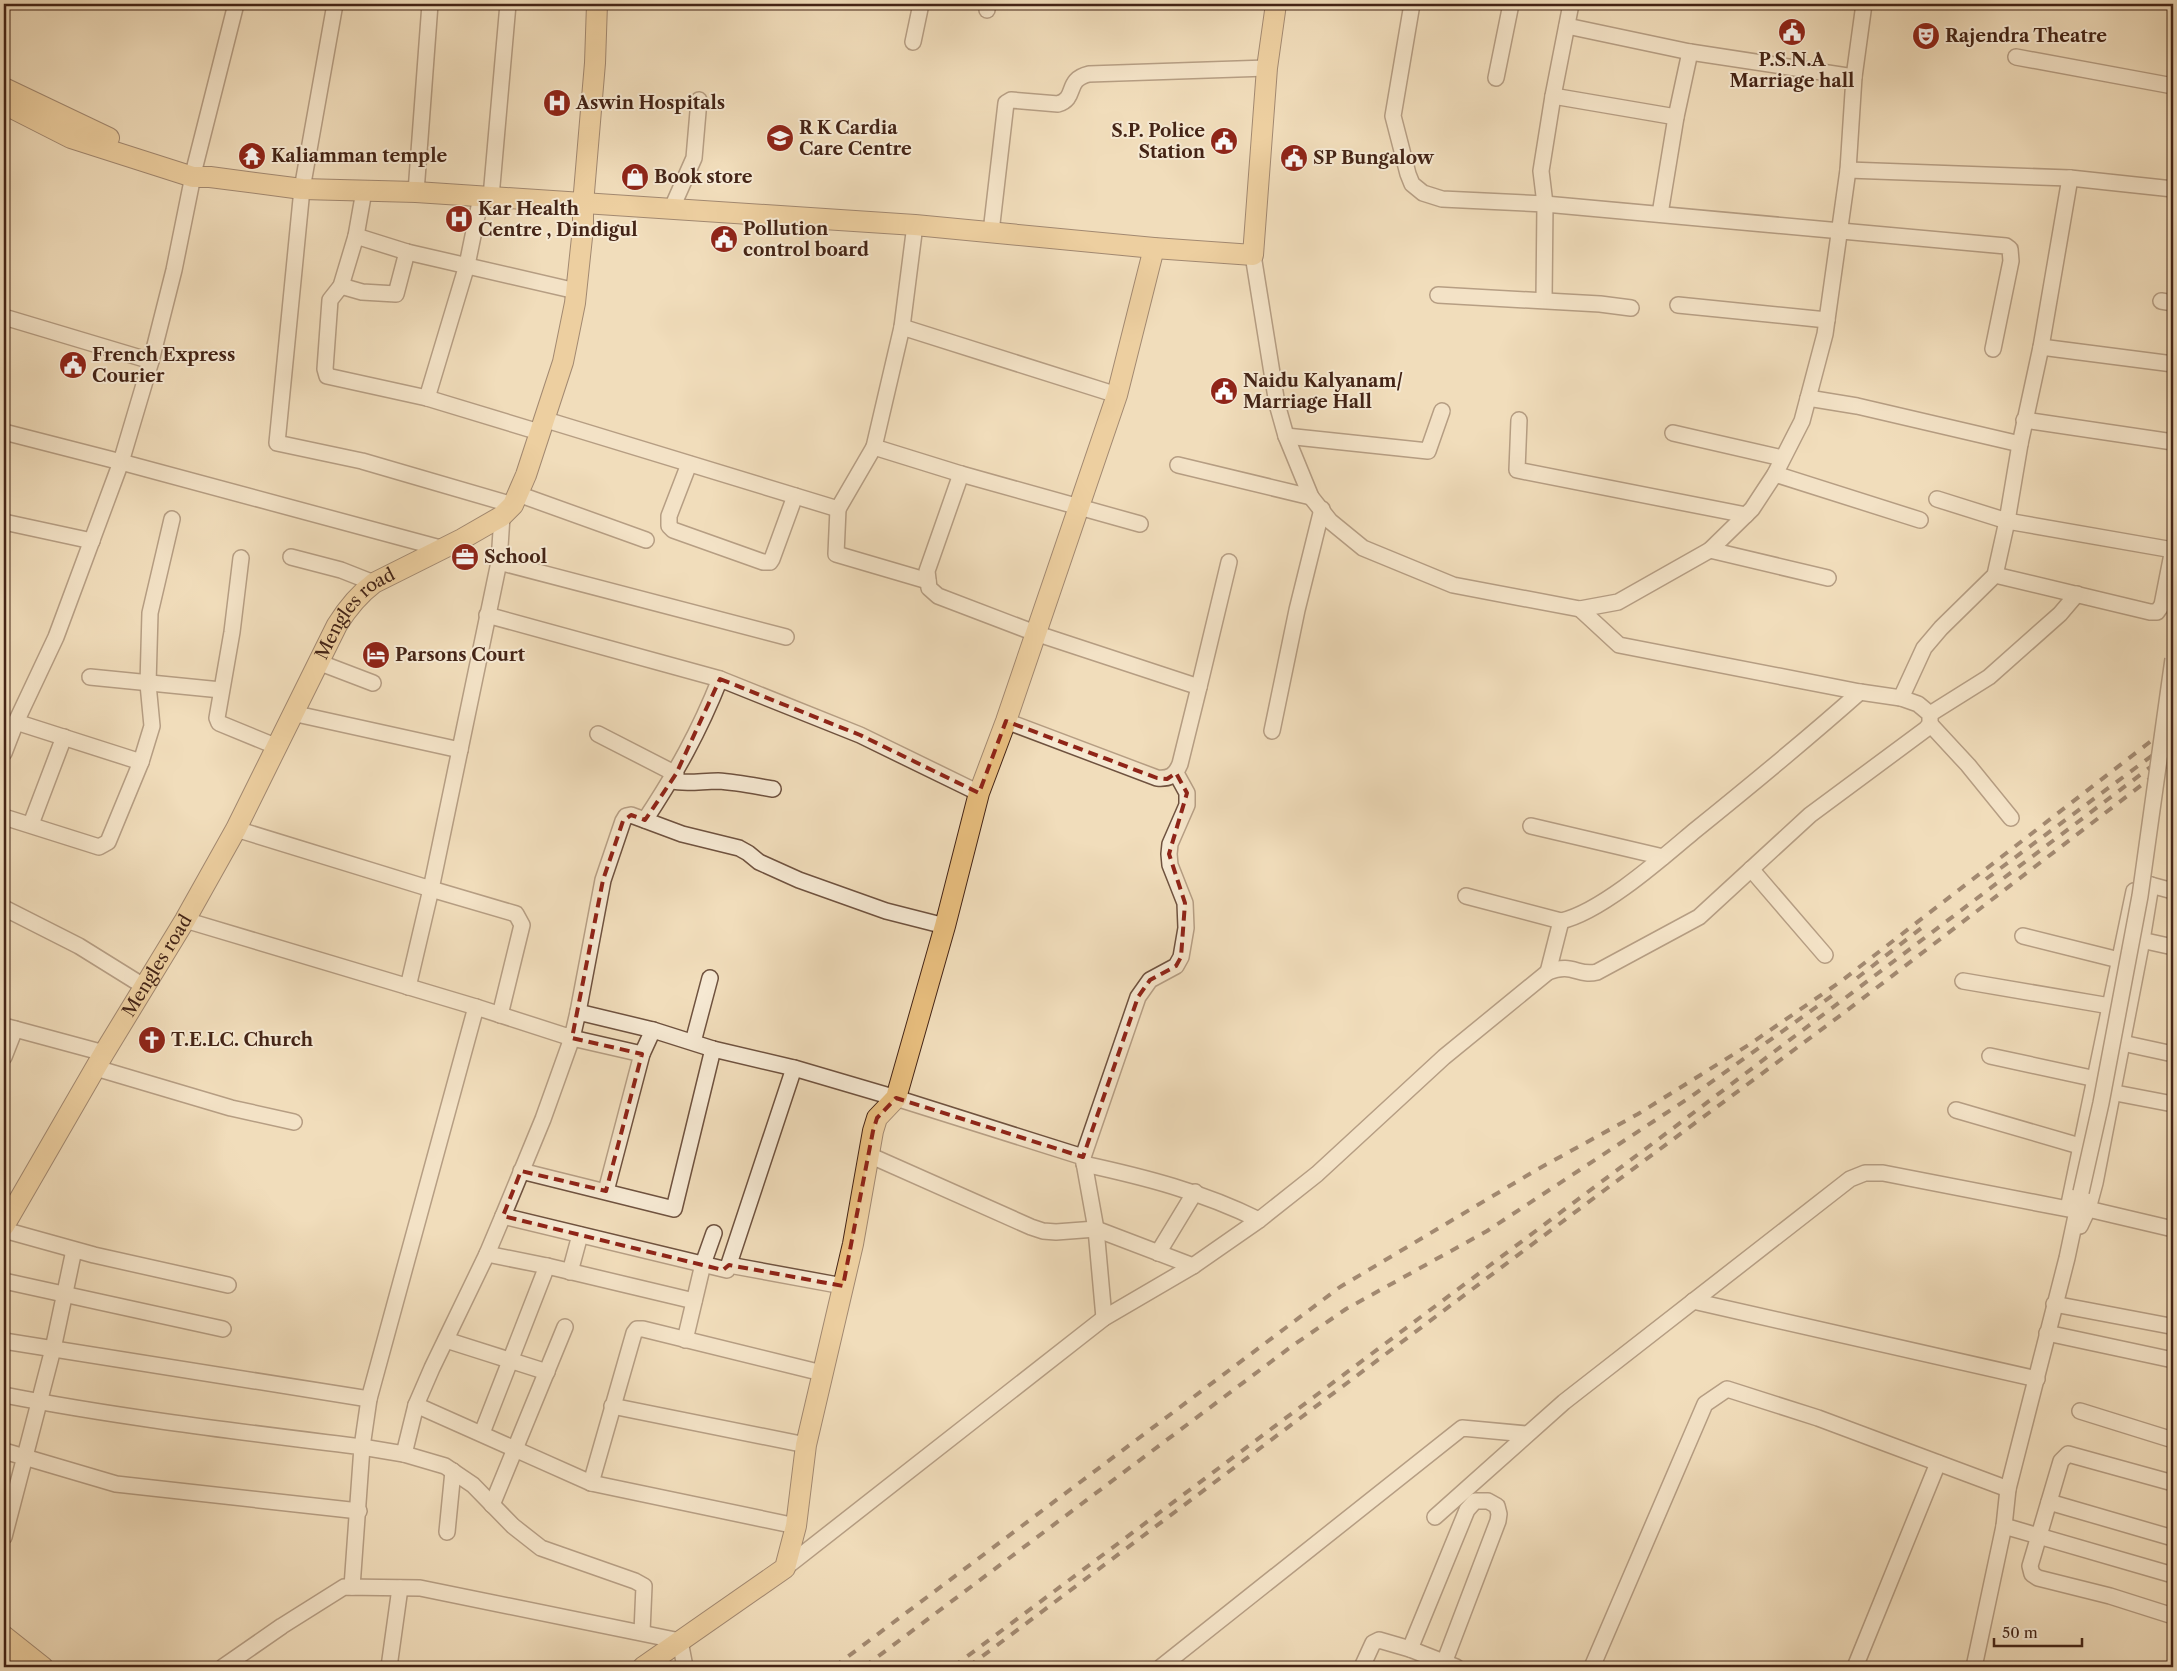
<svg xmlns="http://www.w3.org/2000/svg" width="2177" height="1671" font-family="'Libre Caslon Text',serif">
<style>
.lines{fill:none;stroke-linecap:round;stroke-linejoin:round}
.minor-casing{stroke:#6f523f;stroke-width:18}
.major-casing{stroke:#442416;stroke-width:22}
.highway-casing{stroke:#442416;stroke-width:25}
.minor{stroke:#f6e9d3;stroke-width:15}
.major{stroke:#e8be7e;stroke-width:20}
.highway{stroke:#e8be7e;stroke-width:22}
.rail{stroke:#442416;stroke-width:4;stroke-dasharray:9 9;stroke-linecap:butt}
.minor-bridge-casing{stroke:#6f523f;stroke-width:18;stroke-linecap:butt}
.minor-bridge{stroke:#f6e9d3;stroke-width:15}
.marked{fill:none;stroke:#8f2418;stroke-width:4;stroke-dasharray:10 6;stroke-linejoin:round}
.labels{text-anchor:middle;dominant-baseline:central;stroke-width:4;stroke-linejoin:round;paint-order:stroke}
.poi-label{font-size:18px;font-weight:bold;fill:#442416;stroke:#f6e9d3;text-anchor:start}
.street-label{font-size:18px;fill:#442416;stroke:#f6e9d3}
</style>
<rect width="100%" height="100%" fill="#f1ddbb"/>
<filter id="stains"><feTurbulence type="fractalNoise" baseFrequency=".004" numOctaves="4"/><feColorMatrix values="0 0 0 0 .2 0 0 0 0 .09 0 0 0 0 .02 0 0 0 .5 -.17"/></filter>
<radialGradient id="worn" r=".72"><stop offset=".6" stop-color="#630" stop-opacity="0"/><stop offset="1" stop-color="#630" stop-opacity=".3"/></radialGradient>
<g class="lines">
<g class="minor-casing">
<g id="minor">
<path d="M 335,4 L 302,189 L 277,443 L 362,461 L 513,505"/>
<path d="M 1412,4 L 1393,116 L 1408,174 L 1412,184 L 1423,193 L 1442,199 L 1545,204 L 2006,246 L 2010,249 L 2011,261 L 1993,349"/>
<path d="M 987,10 L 987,4"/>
<path d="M 1567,26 L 1690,52 L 1854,77"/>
<path d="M 913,42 L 921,4"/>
<path d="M 2016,57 L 2173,86"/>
<path d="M 1496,78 L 1511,4"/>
<path d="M 1553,96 L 1676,117"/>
<path d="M 1848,170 L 2070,178 L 2173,189"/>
<path d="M 364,191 L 356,236 L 341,286 L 330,300 L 325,369 L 327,376 L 427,398 L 539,432"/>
<path d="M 416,192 L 430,4"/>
<path d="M 491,197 L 508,4"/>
<path d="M 671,210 L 694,158 L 699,100"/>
<path d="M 1660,214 L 1676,117 L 1690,52"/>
<path d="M 991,232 L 1006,103 L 1011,100 L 1058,104 C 1078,98 1064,80 1089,74 L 1267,68"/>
<path d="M 356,236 L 407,252 L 576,291"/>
<path d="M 1253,255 L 1277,404 L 1286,436 L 1311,497 L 1330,521 L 1363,548 L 1453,585 L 1580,609 L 1618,602 L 1710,550 L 1752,509 L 1775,474 L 1802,421 L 1825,334 L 1848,170 L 1854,77 L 1864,4"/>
<path d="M 341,286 L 362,292 L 396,294 L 407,252"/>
<path d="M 1438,295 L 1600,304 L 1631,308"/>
<path d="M 1544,300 L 1545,204 L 1541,171 L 1553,96 L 1571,4"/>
<path d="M 2161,301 L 2173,303"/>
<path d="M 1678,305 L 1827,320"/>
<path d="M 4,317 L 151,361"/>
<path d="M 902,327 L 915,225"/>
<path d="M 2041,347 L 2173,364"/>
<path d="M 427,398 L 467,265 L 481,197"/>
<path d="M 1808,398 L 1857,406 L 2020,444"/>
<path d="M 543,419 L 838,509 L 874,447"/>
<path d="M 1519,420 L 1517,470 L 1746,515"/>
<path d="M 2024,420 L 2173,442"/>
<path d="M 4,432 L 121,462 L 444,549"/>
<path d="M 1673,433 L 1782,458"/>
<path d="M 1286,436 L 1428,451 L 1442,411"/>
<path d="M 689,464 L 669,516 L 669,526 L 673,530 L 763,562 L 770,562 L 772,559 L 795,496"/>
<path d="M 1178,465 L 1311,497"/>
<path d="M 961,474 L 1140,524"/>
<path d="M 1775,474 L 1920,520"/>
<path d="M 518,494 L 646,540"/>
<path d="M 1937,499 L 2007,521 L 2173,550"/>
<path d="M 838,509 L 836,554 L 928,581"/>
<path d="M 4,522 L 92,541"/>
<path d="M 1710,550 L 1828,578"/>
<path d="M 291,557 L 341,570 L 374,583"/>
<path d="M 241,558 L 232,632 L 217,718 L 219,723 L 275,746"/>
<path d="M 499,562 L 786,637"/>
<path d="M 1995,575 L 2150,612 L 2157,612 L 2162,605 L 2173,549"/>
<path d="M 487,615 L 720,679 L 860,735 L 979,793"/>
<path d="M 318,662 L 373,683"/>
<path d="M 90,677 L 221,690"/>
<path d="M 1199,687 L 1229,562"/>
<path d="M 1901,698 L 1924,648 L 1941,628 L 1995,575 L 2007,521 L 2020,444 L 2041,347 L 2070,178"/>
<path d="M 292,713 L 460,750"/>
<path d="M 1930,714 L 1989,677 L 2060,614 L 2077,594"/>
<path d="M 1006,721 L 1157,778 C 1169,779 1175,776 1180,764 L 1199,687 L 1035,633 L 938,596 L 929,588 L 927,571 L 961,474 L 874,447 L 902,327 L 1117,395"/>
<path d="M 16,722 L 141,762"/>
<path d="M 1930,724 L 1968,765 L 2011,818"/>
<path d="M 1272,731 L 1297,610 L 1322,509"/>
<path d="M 598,734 L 676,774"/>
<path d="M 4,753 L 16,722 L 56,637 L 121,462 L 151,361 L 174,270 L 195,166 L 236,4"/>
<path d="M 671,781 C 687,784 702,781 718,781 C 736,782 755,786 773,789"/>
<path d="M 4,817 L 99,847 L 108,842 L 141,762 L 152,726 L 148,684 L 150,613 L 172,519"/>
<path d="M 645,820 C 676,773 699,732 720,679"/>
<path d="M 31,824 L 64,737"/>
<path d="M 1531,826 L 1663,857"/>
<path d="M 236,829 L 431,889 L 499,562 L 502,516"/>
<path d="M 1751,869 L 1825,955"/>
<path d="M 2143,883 L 2173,891"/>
<path d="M 1466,896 L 1561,921 C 1601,912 1661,859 1693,832 C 1750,786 1806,740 1860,692"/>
<path d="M 4,908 L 79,946 L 145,987"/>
<path d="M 185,920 L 476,1007 L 572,1038 L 578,1012 L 653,1030 L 713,1049 L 794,1068 L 896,1098 L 1083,1157"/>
<path d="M 2023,936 L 2119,960"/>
<path d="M 2132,938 L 2173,947"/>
<path d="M 1548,972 L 1561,921"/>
<path d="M 1963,981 L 2110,1006"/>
<path d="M 408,987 L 431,889 L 516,914 L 522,925 L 500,1015"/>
<path d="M 476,1007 L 369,1399 L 362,1447 L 404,1454 L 416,1405 L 432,1368 L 487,1254 L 503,1216"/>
<path d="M 578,1012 L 603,880 L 623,821 L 626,816 L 631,815 L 682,834 L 739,848 L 748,853 L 759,862 L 799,880 L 886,911 L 945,926"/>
<path d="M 4,1026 L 104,1053"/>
<path d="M 2113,1041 L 2173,1054"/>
<path d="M 693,1042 L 710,978"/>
<path d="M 642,1054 L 572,1038 L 543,1119 L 503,1216 L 727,1270 L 794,1068"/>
<path d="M 1990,1056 L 2096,1079"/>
<path d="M 4,1057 L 15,1029"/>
<path d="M 96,1068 L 231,1108 L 294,1122"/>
<path d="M 2105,1091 L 2173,1104"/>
<path d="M 1956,1110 L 2083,1147"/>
<path d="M 869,1155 L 1031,1227 L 1043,1231 L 1056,1232 L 1096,1229 L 1193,1266"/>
<path d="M 1084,1164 C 1144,1177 1203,1192 1259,1220"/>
<path d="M 521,1171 L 674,1209 L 713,1049"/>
<path d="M 606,1191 L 642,1054 L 653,1030"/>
<path d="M 2069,1204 L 2134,891"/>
<path d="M 2088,1209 L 2173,1229"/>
<path d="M 2080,1226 L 2088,1209 L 2095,1183 L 2142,940 L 2151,885"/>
<path d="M 4,1230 L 94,1255 L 228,1285"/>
<path d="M 1158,1253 L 1195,1192"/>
<path d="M 487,1254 L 547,1266 L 694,1301"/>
<path d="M 729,1265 L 843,1286"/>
<path d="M 570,1272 L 580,1235"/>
<path d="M 4,1281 L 223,1329"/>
<path d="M 1693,1301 L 2037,1379"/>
<path d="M 2054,1304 L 2170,1326 L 2173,1325"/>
<path d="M 1104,1318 L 1096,1229 L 1083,1157 L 1138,997 L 1150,980 L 1176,966 L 1181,957 L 1186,928 L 1185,903 L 1170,865 L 1169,854 L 1170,844 L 1187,805 L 1187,793 L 1176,773"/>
<path d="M 2047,1333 L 2173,1360"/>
<path d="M 446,1340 L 547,1372"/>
<path d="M 685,1340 L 703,1264 L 714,1233"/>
<path d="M 4,1341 L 369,1399"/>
<path d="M 4,1395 C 122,1418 242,1432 362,1447 L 352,1587"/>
<path d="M 416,1405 L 591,1483"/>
<path d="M 612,1406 L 806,1445"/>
<path d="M 2080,1411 L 2173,1440"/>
<path d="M 482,1433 L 547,1266"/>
<path d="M 4,1451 L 116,1484 L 359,1511"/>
<path d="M 404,1454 L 445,1466 L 473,1485 L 513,1526 L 541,1548 L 635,1581 L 644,1586 L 642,1632"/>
<path d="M 2173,1483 L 2068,1454 L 2061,1461 L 2030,1566 L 2032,1574 L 2038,1578 L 2110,1596 L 2173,1616"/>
<path d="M 2049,1502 L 2173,1538"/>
<path d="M 492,1505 L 565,1327"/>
<path d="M 1435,1517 L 1564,1402 L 1850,1179 L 1865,1173 L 1883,1173 L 2068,1209"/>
<path d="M 796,1526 L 591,1483 L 634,1333 L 637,1329 L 643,1329 L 822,1373"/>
<path d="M 2004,1526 L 2173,1575"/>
<path d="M 447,1532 L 453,1471"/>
<path d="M 4,1537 L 53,1349 L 74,1250"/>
<path d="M 785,1568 L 1104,1318 L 1193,1266 L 1259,1220 L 1317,1174 L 1444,1057 L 1548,972 C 1573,962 1578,977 1597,972 L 1699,917 L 1810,815 L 1926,729 L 1930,724 L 1930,714 L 1918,704 L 1901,698 L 1860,692 L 1619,645 L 1580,609"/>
<path d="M 1410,1649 L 1467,1510 L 1475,1501 L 1488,1501 L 1497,1506 L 1499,1514 L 1498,1521 L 1444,1663"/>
<path d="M 223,1667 L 282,1626 L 344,1587 L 420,1588 L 680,1641 L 685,1667"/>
<path d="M 389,1667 L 400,1588"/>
<path d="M 1161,1667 L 1462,1428 L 1527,1434"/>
<path d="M 1362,1667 L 1373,1643 L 1379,1640 L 1410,1649 L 1456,1667"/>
<path d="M 1592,1667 L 1705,1404 L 1727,1389 L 1818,1418 L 2008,1489"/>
<path d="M 1855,1667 L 1938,1463"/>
<path d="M 1974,1667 L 2004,1526 L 2008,1489 L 2067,1258 L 2081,1192"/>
</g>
</g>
<g class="major-casing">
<g id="major">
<path d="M 4,88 L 109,138"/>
<path d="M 4,104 L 71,138 L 193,177 L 210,177 L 302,189 L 416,192 L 915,225 L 1154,248 L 1253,255 L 1267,68 L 1276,4"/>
<path id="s1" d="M 4,1226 L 104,1053 L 185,920 L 236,829 L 337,625 C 347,609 358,595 374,583 L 462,539 L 502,516 L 513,505 L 526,475 L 563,362 L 575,303 L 583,228 L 583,204 L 595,63 L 597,4"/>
<path d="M 4,1636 L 43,1667"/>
<path d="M 643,1667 L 785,1568 L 796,1526 L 806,1445 L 853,1244 L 873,1131 L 877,1118 L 896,1098 L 945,926 L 979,793 L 1006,721 L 1117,395 L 1154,248"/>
</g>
</g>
<g class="highway-casing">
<path id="highway" d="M 4,1652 L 23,1667"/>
</g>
<use href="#minor" class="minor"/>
<use href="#major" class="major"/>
<use href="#highway" class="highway"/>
<g class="rail">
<path d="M 1986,879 L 2173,740"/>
<path d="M 1857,978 L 1924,926"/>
<path d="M 834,1667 L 1340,1287 L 1538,1169 L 1638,1114 L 1750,1044 L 1840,982 L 2173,724"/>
<path d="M 864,1667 L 1292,1346 L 1346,1309 L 1487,1231 L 1689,1098 L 1833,995"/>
<path d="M 953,1667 L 1672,1129 L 2173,750"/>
<path d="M 968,1667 L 1606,1189 L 1841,1015 L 2173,761"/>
</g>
<g class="minor-bridge-casing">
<path id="minor-bridge" d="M 2081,1192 L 2101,1103 L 2140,896 L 2173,659"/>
</g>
<use href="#minor-bridge" class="minor-bridge"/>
</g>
<path d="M0 0H2177V1671H0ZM 720,679 L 860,735 L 979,793 L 1006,721 L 1157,778 L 1167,779 L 1176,773 L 1187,793 L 1169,854 L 1185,903 L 1181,957 L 1176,966 L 1150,980 L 1138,997 L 1083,1157 L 896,1098 L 877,1118 L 873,1131 L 843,1286 L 729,1265 L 723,1270 L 503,1216 L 521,1171 L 606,1191 L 642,1054 L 572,1038 L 603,880 L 623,821 L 631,815 L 645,820 L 676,774 Z" fill="#f1ddbb" fill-opacity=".55" fill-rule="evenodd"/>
<path class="marked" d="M 720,679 L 860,735 L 979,793 L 1006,721 L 1157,778 L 1167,779 L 1176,773 L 1187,793 L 1169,854 L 1185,903 L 1181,957 L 1176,966 L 1150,980 L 1138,997 L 1083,1157 L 896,1098 L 877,1118 L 873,1131 L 843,1286 L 729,1265 L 723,1270 L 503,1216 L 521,1171 L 606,1191 L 642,1054 L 572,1038 L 603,880 L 623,821 L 631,815 L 645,820 L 676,774 Z"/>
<defs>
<g id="civic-disc" transform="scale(1.4375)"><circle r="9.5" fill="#8f2418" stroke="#f6e9d3"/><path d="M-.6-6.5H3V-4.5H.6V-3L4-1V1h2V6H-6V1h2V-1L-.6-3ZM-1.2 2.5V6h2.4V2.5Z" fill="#fff"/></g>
<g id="theatre-disc" transform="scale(1.4375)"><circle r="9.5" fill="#8f2418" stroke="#f6e9d3"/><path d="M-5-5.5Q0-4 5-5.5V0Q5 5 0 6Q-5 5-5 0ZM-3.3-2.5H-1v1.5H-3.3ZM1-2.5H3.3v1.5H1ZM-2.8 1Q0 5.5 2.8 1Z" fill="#fff"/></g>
<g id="hospital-disc" transform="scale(1.4375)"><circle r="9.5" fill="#8f2418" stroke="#f6e9d3"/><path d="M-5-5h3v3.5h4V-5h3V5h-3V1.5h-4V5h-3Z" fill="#fff"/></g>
<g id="school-disc" transform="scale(1.4375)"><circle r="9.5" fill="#8f2418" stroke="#f6e9d3"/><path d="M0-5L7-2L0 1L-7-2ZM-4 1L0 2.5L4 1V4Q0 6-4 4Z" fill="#fff"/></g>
<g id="temple-disc" transform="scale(1.4375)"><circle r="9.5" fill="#8f2418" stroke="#f6e9d3"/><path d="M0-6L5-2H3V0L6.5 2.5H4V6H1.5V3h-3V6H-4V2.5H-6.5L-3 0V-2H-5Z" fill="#fff"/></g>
<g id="shop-disc" transform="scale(1.4375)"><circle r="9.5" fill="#8f2418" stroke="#f6e9d3"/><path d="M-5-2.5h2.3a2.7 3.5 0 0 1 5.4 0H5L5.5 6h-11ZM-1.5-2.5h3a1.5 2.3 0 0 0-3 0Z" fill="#fff"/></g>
<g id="office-disc" transform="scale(1.4375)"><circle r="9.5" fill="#8f2418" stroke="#f6e9d3"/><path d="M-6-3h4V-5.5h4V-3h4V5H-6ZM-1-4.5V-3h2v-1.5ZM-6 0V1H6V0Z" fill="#fff"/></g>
<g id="hotel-disc" transform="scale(1.4375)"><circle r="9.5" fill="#8f2418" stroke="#f6e9d3"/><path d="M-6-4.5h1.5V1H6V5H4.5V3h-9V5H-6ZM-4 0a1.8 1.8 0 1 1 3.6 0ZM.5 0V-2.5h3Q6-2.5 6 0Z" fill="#fff"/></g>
<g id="church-disc" transform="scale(1.4375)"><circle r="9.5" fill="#8f2418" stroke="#f6e9d3"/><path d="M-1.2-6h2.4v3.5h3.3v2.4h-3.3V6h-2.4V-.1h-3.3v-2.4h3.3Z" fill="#fff"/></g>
</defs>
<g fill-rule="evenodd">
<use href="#civic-disc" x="1792" y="32"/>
<use href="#theatre-disc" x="1926" y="36"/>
<use href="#hospital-disc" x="557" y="103"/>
<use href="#school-disc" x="780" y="138"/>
<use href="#civic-disc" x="1224" y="141"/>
<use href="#temple-disc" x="252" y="156"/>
<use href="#civic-disc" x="1294" y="158"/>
<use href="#shop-disc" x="635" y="177"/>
<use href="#hospital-disc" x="459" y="219"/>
<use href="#civic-disc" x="724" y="239"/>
<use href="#civic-disc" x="73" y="365"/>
<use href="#civic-disc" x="1224" y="391"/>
<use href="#office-disc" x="465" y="557"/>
<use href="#hotel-disc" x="376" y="655"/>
<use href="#church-disc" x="152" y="1040"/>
</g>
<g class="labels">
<g class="poi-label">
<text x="1945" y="36">Rajendra Theatre</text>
<text x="1792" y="60" text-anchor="middle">P.S.N.A<tspan x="1792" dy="21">Marriage hall</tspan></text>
<text x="576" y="103">Aswin Hospitals</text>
<text x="799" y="128">R K Cardia<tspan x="799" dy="21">Care Centre</tspan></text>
<text x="1205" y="131" text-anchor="end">S.P. Police<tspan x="1205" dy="21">Station</tspan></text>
<text x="271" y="156">Kaliamman temple</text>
<text x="1313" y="158">SP Bungalow</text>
<text x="654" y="177">Book store</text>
<text x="478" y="209">Kar Health<tspan x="478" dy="21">Centre , Dindigul</tspan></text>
<text x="743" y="229">Pollution<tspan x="743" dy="21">control board</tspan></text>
<text x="92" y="355">French Express<tspan x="92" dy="21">Courier</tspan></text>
<text x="1243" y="381">Naidu Kalyanam/<tspan x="1243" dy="21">Marriage Hall</tspan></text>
<text x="484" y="557">School</text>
<text x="395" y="655">Parsons Court</text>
<text x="171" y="1040">T.E.LC. Church</text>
</g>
<g class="street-label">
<text stroke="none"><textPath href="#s1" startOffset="708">Mengles road</textPath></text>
<text stroke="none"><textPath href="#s1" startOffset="302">Mengles road</textPath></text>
</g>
</g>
<rect width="2177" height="1671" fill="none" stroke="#f1ddbb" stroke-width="20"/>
<rect x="5" y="5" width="2167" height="1661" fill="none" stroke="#442416" stroke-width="2.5"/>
<rect x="10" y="10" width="2157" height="1651" fill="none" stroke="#442416"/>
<path d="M1994 1638v8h88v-8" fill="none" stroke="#442416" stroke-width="2.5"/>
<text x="2002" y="1638" font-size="15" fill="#442416" stroke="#f6e9d3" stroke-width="4" paint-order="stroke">50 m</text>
<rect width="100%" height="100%" filter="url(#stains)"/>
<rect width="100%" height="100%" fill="url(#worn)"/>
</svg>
